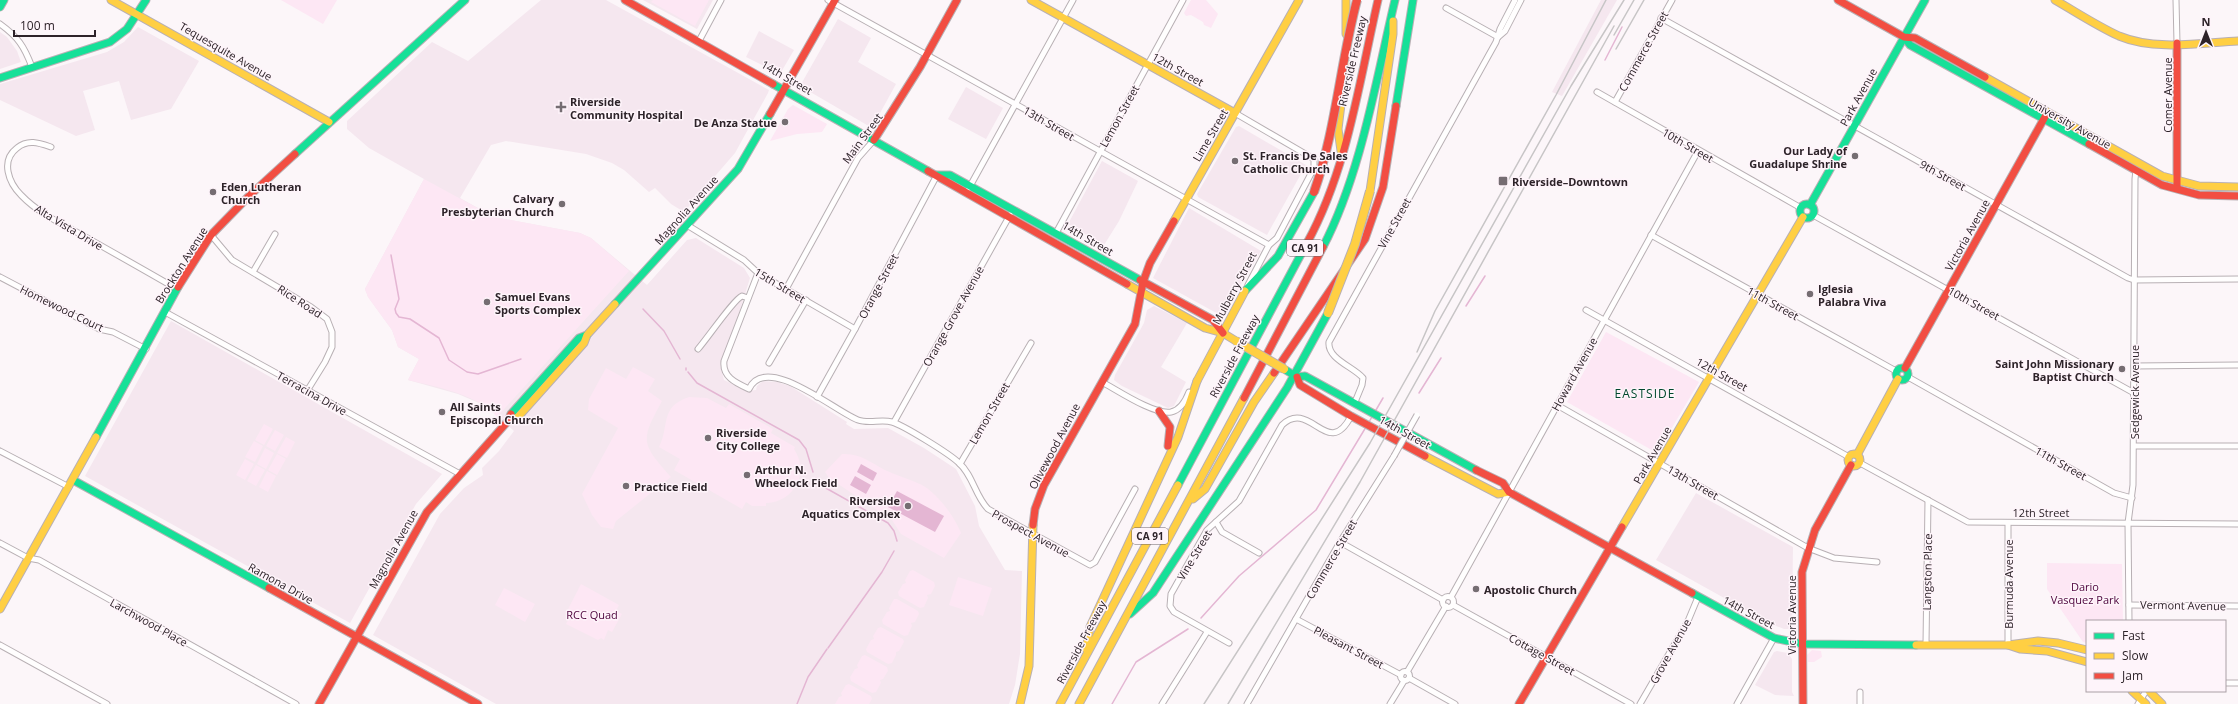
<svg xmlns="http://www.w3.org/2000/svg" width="2238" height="704" font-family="'Open Sans',sans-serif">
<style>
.built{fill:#f5e7ef}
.green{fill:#fde7f4}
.water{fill:#e4b6d3}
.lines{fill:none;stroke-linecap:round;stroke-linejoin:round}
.stream{stroke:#e4b6d3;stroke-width:1.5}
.street-casing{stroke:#b8b0b4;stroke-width:7}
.fast-casing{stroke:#b8b0b4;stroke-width:9}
.slow-casing{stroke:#b8b0b4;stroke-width:9}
.jam-casing{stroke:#b8b0b4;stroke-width:9}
.street{stroke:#fffefe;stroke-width:5}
.fast{stroke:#16e098;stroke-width:7}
.slow{stroke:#ffcf43;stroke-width:7}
.jam{stroke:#f24e42;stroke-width:7}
.rail{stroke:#c7c5c6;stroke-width:1.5}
.street-bridge-casing{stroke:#b8b0b4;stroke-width:7;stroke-linecap:butt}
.slow-bridge-casing{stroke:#b8b0b4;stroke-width:10;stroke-linecap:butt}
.jam-bridge-casing{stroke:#b8b0b4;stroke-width:10;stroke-linecap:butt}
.street-bridge{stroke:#fffefe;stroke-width:5}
.slow-bridge{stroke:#ffcf43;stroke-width:8}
.jam-bridge{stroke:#f24e42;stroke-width:8}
.poi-dot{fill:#756d72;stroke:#fef4fa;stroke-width:1.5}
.labels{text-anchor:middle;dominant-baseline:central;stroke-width:3;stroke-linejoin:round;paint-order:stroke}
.shield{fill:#fef4fa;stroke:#6c6268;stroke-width:1}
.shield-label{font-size:10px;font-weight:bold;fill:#2d2329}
.street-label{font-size:11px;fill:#2d2329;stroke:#fef4fa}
.poi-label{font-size:11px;font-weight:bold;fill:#2d2329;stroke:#fef4fa;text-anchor:start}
.park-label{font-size:11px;fill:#4d033c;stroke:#fef4fa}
.neighbourhood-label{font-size:12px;letter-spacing:1px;fill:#00482d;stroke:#fef4fa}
</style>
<rect width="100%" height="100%" fill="#fcf6f9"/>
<g class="built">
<path d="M 541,0 L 606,0 L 769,90 L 768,93 L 735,153 L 684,212 L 671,204 L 655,188 L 649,192 L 624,170 L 612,163 L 586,154 L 506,141 L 491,145 L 460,198 L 494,217 L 580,233 L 591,238 L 647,285 L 687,240 L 696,238 L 744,268 L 750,278 L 738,317 L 720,364 L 724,380 L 747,391 L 756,390 L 757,386 L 763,381 L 777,382 L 790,386 L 847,422 L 846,424 L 854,429 L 888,428 L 924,448 L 956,469 L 975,506 L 979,526 L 1005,570 L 1022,571 L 1020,654 L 1015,685 L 1009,704 L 496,704 L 373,635 L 440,514 L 464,488 L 483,475 L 482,468 L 499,451 L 514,431 L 491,410 L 479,403 L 458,394 L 408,380 L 419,359 L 398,347 L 392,330 L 368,297 L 365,289 L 424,179 L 369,148 L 347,129 L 347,121 L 432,42 L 468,61 Z"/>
<path d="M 643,0 L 713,0 L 697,29 Z"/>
<path d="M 1601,0 L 1617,0 L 1562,96 L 1552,92 Z"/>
<path d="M 838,19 L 871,38 L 858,62 L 896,84 L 874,124 L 867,125 L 800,86 Z"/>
<path d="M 138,27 L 199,61 L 171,109 L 131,120 L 119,81 L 83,91 L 95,130 L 76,136 L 0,100 L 0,84 L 107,52 L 124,42 Z"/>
<path d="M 759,31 L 794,50 L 780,74 L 746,57 Z"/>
<path d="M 0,32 L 7,37 L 17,51 L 21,62 L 0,69 Z"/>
<path d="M 966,87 L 1003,108 L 986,139 L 948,119 Z"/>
<path d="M 1239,126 L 1306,165 L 1267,235 L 1198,197 L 1197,194 L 1236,127 Z"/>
<path d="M 1102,161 L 1138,181 L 1119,221 L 1104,245 L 1068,224 Z"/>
<path d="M 1189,208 L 1261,251 L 1224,313 L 1220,315 L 1153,278 Z"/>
<path d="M 1154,306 L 1187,323 L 1161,367 L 1186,382 L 1174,406 L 1168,408 L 1122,386 L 1114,380 L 1115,375 L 1144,323 L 1147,310 Z"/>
<path d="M 171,321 L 442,474 L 416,504 L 350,623 L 85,476 Z"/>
<path d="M 1696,493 L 1793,547 L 1792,629 L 1784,629 L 1769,623 L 1656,560 Z"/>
<path d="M 1777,651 L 1788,653 L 1792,659 L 1792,692 L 1794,696 L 1775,695 L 1755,685 L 1774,652 Z"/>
</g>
<g class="green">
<path d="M 281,0 L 337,0 L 323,24 Z"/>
<path d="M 653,0 L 709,0 L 695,26 L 651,2 Z"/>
<path d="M 1191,0 L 1206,0 L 1218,14 L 1211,28 L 1204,25 L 1203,22 L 1191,15 L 1186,16 L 1184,13 Z"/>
<path d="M 793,105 L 827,124 L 822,132 L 797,134 L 770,141 L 788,109 Z"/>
<path d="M 424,179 L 494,217 L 580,233 L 591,238 L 629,271 L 497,417 C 480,395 434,386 408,380 L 419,359 L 398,347 L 392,330 L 368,297 L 365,289 Z"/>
<path d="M 1606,332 L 1699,382 L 1657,453 L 1567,402 Z"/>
<path d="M 633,367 L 655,379 L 648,391 L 662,401 C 640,441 641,443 671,477 L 616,521 L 613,529 L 601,527 L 592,515 L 582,494 L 618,428 L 588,410 L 589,399 L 606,368 L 626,379 Z"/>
<path d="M 689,397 L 707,398 L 726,408 L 729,404 L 773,429 L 771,433 L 795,447 L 794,449 C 810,473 794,502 766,503 L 766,506 L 752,506 L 746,502 L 742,509 L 674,470 L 680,459 L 659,447 C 670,426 659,407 689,397 Z"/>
<path d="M 264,424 L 273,429 L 264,445 L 255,440 Z"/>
<path d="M 275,430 L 284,435 L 275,451 L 266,446 Z"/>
<path d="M 286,437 L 295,442 L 287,458 L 277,453 Z"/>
<path d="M 254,441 L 263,446 L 255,462 L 245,457 Z"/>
<path d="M 265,448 L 274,453 L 266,469 L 257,464 Z"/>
<path d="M 277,454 L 286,459 L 277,475 L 268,470 Z"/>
<path d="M 842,454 C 860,453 870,462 885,470 C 897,476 910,479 922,485 C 937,493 955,517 961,533 L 944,558 L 901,534 L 892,520 L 829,478 L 825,472 Z"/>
<path d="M 245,459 L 254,464 L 245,480 L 236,475 Z"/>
<path d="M 256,465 L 265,470 L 256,486 L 247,481 Z"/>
<path d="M 267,471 L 276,476 L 268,492 L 259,487 Z"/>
<path d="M 2047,563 L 2122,564 L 2123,621 L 2087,621 L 2087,643 L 2083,642 L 2047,589 Z"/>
<path d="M 913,570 L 934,582 L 935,586 L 931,594 L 927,595 L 928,598 L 924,607 L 920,608 L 899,596 L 898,592 L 903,584 L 906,583 L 905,580 L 910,571 Z"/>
<path d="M 958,577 L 992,588 L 983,616 L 949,605 Z"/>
<path d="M 581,584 L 619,605 L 616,611 L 622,614 L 612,632 L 608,630 L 604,640 L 601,638 L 598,640 L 566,624 L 570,616 L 566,613 Z"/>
<path d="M 504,588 L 535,604 L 525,622 L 495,605 Z"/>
<path d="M 894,599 L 897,599 L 918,611 L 919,614 L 915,622 L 911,623 L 912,626 L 908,635 L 904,636 L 883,624 L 882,620 L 887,612 L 890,611 L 889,608 Z"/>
<path d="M 881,627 L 903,639 L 904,642 L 899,651 L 896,652 L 896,655 L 892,663 L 888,664 L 867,652 L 866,649 L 871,640 L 874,639 L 873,636 L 878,628 Z"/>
<path d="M 1812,650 L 1821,651 L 1822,657 L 1814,662 L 1808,662 L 1807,655 Z"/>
<path d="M 865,655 L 887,667 L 888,671 L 883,679 L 880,680 L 881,683 L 876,692 L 872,693 L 851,681 L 850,677 L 855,669 L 858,668 L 857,665 L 862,656 Z"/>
<path d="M 849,684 L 871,696 L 872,699 L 869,704 L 835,704 L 839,697 L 842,696 L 841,693 L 846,685 Z"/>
</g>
<g class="water">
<path d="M 861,464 L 877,473 L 873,481 L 857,472 Z"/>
<path d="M 855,476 L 871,485 L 866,494 L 850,485 Z"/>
<path d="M 897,491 L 944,516 L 935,532 L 888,507 Z"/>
</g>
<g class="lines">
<g class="stream">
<path d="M 1605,60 L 1622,27"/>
<path d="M 391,255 L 399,299 L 395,309 L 396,313 L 399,317 L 410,319 L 439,338 L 449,360 L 467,372 L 478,374 L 521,359"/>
<path d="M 1466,306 L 1485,276"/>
<path d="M 643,309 L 664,331 L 680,359"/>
<path d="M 686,368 L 686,370"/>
<path d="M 688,372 L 697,383 L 799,440 L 806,449 L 813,472"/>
<path d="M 1419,393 L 1441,358"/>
<path d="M 1376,410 L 1383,398"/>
<path d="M 1369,422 L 1373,415"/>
<path d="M 816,478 L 824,487 L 888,523 L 894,531 L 897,541"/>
<path d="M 1201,618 L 1239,576 L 1316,510 L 1366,427"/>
<path d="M 828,648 L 882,572 L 894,551"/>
<path d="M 797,704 L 808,677 L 827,649"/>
<path d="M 1112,704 L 1136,662 L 1188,629"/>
</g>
<g class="street-casing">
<g id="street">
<path d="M 828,0 L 1269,245"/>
<path d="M 2176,0 L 2177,43"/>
<path d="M 1446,8 L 1498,37"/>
<path d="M 1661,18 L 2128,278 L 2134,280 L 2238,279"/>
<path d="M 0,24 C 18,37 24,46 32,67"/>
<path d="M 1498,37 L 1505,31 L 1521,0"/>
<path d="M 699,41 L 721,0"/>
<path d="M 1597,92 L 1801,208"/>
<path d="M 1615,102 L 1672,0"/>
<path d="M 1235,113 L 1314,159 L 1314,168 L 1277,238 L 1269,245 L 1248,285"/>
<path d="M 51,147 C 39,143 28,139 17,148 C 0,161 9,183 21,195 C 38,213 62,224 82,235 C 114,253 146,271 177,289"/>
<path d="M 969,188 L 1073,0"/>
<path d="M 1813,215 L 2134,393"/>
<path d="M 687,225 L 744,260 L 758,273 L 855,329"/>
<path d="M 1056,233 L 1183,0"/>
<path d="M 211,235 L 232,260 L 311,307 L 327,319 L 332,332 L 332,347 L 325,362 L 307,391"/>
<path d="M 1651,235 L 1896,371"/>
<path d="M 253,272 L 275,234"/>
<path d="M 758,273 L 724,361 C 722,377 736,383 749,389 C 766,352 836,412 858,420 C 869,424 881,419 892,422 C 903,425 950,454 959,463 C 973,475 975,496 988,509 L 1090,565 L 1095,562 L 1135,489"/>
<path d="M 0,277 L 99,329 L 113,332 L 146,349"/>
<path d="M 786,289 L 858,158 L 874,140"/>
<path d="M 1586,310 L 1849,457"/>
<path d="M 165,312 L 460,474"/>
<path d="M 698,349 C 707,339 734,299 742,296 L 748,298"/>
<path d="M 769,363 L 806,300"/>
<path d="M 2134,366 L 2238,365"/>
<path d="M 1908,377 L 2114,493 L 2132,498"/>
<path d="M 1102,382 C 1117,390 1154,415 1171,412 C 1180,410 1186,400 1189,392"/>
<path d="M 817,397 L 855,329 L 937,175"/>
<path d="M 1355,402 L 1362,385 L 1363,378 C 1354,367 1327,359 1329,342 L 1496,42 L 1500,29 L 1515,0"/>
<path d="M 1557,405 L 1808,548 L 1834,558 L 1877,562"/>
<path d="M 894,422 L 1010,215"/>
<path d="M 2134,446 L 2238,446"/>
<path d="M 0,451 L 69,487"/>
<path d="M 1860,463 L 1968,522 L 2238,524"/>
<path d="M 960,464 L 1031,343"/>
<path d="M 1216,522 L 1222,532 L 1259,553"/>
<path d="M 1340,542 L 1443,600"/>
<path d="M 0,543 L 28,558 L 39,560 L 296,704"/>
<circle cx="1448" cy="602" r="5.5"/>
<path d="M 1451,597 L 1698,151"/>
<path d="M 1453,605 L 1631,704"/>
<path d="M 2129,605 L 2238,606"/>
<path d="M 1296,619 L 1401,675"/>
<path d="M 2129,621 L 2128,523 L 2133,485 L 2135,179 L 2136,170"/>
<path d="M 1229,643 L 1174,612 L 1170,606 L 1171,594 L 1207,530 L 1239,501 L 1282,425 C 1310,398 1328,461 1351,416"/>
<path d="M 1926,644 L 1928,500"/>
<path d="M 0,645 L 107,704"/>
<path d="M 2008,645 L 2008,523"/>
<circle cx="1405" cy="676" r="4.5"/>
<path d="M 1407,672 L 1446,606"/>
<path d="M 1409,678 L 1455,704"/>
<path d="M 2225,683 L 2238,683"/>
<path d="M 1860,692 L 1860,704"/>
<path d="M 1162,704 L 1207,632"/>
<path d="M 1247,704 L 1340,542 L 1394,456"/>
<path d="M 1390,704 L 1404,681"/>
<path d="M 1640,704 L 1688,621 L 1698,597"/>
<path d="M 1737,704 L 1774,638"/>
<path d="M 2138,704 L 2146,691"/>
</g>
</g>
<g class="fast-casing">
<g id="fast">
<path d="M 0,7 L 4,0"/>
<path d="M 1904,37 L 1910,45 L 2089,144"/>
<path d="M 0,78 L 110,42 L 127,29 L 146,0"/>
<path d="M 773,84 L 928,171"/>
<path d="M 1396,106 L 1413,0"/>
<path d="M 295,154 L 465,0"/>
<path d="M 937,175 L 950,175 L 1140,280"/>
<circle cx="1807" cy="211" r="7"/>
<path d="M 1810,205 L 1925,0"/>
<path d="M 1323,247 C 1361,174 1376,80 1395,0"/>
<path d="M 1245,291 L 1278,256 L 1314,192"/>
<path d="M 615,304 L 738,169 L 770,114"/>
<circle cx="1902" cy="374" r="6"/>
<path d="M 1284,369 L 1297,377 L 1305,376 L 1476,470"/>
<path d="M 511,414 L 579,338 L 587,335"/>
<path d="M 96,437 L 178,287"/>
<path d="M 73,480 L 269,588"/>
<path d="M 1178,485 L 1307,243"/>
<path d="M 1692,593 L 1774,638 L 1802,644 L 1916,645"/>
<path d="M 1130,614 L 1153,593 L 1287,388 L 1328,313"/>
</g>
</g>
<g class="slow-casing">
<g id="slow">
<path d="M 111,0 L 329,122"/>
<path d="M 1031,0 L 1235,113"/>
<path d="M 1346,0 L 1346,34"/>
<path d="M 2055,0 C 2076,12 2097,26 2119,36 C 2155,51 2201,43 2238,41"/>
<path d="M 1985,77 L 2162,176 L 2199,186 L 2238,187"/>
<path d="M 1341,151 L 1338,129 L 1346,63"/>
<path d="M 1370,191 L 1393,34 L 1393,21"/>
<path d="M 1174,221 L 1299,0"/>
<path d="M 1127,284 L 1205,328 L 1223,333 L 1236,341"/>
<path d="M 1197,381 L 1245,291"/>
<path d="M 508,421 L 518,417 L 584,343 L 587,335 L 615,304"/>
<circle cx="1854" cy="460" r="6"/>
<path d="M 1857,455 L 1898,379"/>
<path d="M 1425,456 L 1498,494 L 1509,492"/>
<path d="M 1193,499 L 1205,489 L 1254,402 L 1274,373"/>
<path d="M 1622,527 L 1803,217"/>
<path d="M 0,609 L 96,437"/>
<path d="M 1916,645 L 2008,645 L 2038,641 L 2058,643 L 2087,650"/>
<path d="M 2008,645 L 2020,649 L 2047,651 L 2087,662"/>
<path d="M 1086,649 L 1090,627 L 1178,437 L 1197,381"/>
<path d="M 2132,691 L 2146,704"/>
<path d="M 2149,691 L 2162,704"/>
<path d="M 1020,704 L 1029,666 L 1033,525"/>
<path d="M 1060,704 L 1178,485"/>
<path d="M 1079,704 L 1244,398"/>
</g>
</g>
<g class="jam-casing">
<g id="jam">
<path d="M 625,0 L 773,84"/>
<path d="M 1838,0 L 1904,37 L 1915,38 L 1985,77"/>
<path d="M 2177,43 L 2177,187"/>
<path d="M 770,114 L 835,0"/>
<path d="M 874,140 L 920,67 L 957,0"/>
<path d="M 2089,144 L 2162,185 L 2199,195 L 2238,196"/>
<path d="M 928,171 L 1127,284"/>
<path d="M 1307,243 C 1348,168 1359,82 1378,0"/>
<path d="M 1140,280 L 1213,320 L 1223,333"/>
<path d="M 178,287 L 211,235 L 248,197 L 295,154"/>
<path d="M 1905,368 L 2046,115"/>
<path d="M 1274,373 L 1365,239 L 1383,187 L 1396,106"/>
<path d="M 1297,377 L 1300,385 L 1351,416 L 1425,456"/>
<path d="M 1244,398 L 1323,247"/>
<path d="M 1159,411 L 1170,427 L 1168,446"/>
<path d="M 1476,470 L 1503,483 L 1509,492 L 1692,593"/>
<path d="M 1033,525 L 1035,509 L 1044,485 L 1135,324 L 1143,282 L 1150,263 L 1174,221"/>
<path d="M 269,588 L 478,704"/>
<path d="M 319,704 L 427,512 L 508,421 L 511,414"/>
<path d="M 1519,704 L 1622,527"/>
<path d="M 1803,704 L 1802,572 L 1815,530 L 1851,465"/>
</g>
</g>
<use href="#street" class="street"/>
<use href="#fast" class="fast"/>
<use href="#slow" class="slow"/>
<use href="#jam" class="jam"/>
<g class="rail">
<path d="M 1614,35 L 1634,0"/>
<path d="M 1616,49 L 1644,0"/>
<path d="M 1417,352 L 1435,311 L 1556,95 L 1606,0"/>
<path d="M 1204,704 L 1370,443 L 1571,86 L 1624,0"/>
<path d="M 1228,704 L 1360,482 L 1614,26"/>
</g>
<g class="street-bridge-casing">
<path id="street-bridge" d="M 1394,456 L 1417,415"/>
</g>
<g class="slow-bridge-casing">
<g id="slow-bridge">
<path d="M 1328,313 L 1355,244 L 1370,191"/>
<path d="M 1236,341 L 1284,369"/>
</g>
</g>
<g class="jam-bridge-casing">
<path id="jam-bridge" d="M 1314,192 C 1336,130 1340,64 1357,0"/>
</g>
<use href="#street-bridge" class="street-bridge"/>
<use href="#slow-bridge" class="slow-bridge"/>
<use href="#jam-bridge" class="jam-bridge"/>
</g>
<g class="poi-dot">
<path d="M559 101h4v4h4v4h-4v4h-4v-4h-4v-4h4z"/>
<circle cx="785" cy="122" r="4"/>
<circle cx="1855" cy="156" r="4"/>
<circle cx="1235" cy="161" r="4"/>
<rect x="1498" y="176" width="10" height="10" rx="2"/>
<circle cx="213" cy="192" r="4"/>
<circle cx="562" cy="204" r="4"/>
<circle cx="1810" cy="294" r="4"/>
<circle cx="487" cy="302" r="4"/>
<circle cx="2122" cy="369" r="4"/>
<circle cx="442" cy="412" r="4"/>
<circle cx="708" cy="438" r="4"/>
<circle cx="747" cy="475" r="4"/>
<circle cx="626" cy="486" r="4"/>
<circle cx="908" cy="506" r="4"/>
<circle cx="1476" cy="589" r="4"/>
</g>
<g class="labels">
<g class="shield">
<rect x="1287" y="240" width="36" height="16" rx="3"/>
<rect x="1132" y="528" width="36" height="16" rx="3"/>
</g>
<g class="shield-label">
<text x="1305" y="248">CA 91</text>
<text x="1150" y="536">CA 91</text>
</g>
<g class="street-label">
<text transform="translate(226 51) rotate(30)">Tequesquite Avenue</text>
<text transform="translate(1643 51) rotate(-61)">Commerce Street</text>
<text transform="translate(1352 61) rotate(-77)">Riverside Freeway</text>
<text transform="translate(1178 69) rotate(29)">12th Street</text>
<text transform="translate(787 77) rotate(30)">14th Street</text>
<text transform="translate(2167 95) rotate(-90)">Comer Avenue</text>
<text transform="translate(1858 97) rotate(-61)">Park Avenue</text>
<text transform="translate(1119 116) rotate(-61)">Lemon Street</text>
<text transform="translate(1049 123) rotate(30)">13th Street</text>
<text transform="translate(2070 123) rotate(29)">University Avenue</text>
<text transform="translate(1210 135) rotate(-60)">Lime Street</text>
<text transform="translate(862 138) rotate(-54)">Main Street</text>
<text transform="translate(1688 145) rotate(30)">10th Street</text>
<text transform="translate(1943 175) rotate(29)">9th Street</text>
<text transform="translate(686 210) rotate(-48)">Magnolia Avenue</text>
<text transform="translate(1394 223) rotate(-61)">Vine Street</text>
<text transform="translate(69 227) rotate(31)">Alta Vista Drive</text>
<text transform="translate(1967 235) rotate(-61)">Victoria Avenue</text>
<text transform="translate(1088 238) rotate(30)">14th Street</text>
<text transform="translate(181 265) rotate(-58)">Brockton Avenue</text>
<text transform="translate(780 285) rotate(31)">15th Street</text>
<text transform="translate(878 286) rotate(-62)">Orange Street</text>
<text transform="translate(1234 288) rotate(-62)">Mulberry Street</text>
<text transform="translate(300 301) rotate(33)">Rice Road</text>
<text transform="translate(1773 303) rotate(29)">11th Street</text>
<text transform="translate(1974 303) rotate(29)">10th Street</text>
<text transform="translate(62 308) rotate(26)">Homewood Court</text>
<text transform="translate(953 316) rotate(-61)">Orange Grove Avenue</text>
<text transform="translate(1234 356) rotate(-62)">Riverside Freeway</text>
<text transform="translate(1574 374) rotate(-61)">Howard Avenue</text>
<text transform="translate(1722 374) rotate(29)">12th Street</text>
<text transform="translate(2134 392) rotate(-90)">Sedgewick Avenue</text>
<text transform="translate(312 393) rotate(29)">Terracina Drive</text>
<text transform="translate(989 413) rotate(-60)">Lemon Street</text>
<text transform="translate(1405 432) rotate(29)">14th Street</text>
<text transform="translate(1054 446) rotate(-62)">Olivewood Avenue</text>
<text transform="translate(1652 455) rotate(-60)">Park Avenue</text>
<text transform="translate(2061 463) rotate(29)">11th Street</text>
<text transform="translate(1693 482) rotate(30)">13th Street</text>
<text x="2041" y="512">12th Street</text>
<text transform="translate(1031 533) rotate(29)">Prospect Avenue</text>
<text transform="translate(393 549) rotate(-61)">Magnolia Avenue</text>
<text transform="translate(1194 555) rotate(-59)">Vine Street</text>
<text transform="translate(1331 559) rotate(-60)">Commerce Street</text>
<text transform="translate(1927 572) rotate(-89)">Langston Place</text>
<text transform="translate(281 583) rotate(29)">Ramona Drive</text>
<text transform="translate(2008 584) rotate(-90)">Burmuda Avenue</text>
<text transform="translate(2183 605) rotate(1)">Vermont Avenue</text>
<text transform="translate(1749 612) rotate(28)">14th Street</text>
<text transform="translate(1791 615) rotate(-90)">Victoria Avenue</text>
<text transform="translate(149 622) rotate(29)">Larchwood Place</text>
<text transform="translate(1081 642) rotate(-62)">Riverside Freeway</text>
<text transform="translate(1349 647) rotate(28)">Pleasant Street</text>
<text transform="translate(1670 651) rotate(-61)">Grove Avenue</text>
<text transform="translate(1542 654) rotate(29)">Cottage Street</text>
</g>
<g class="poi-label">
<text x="570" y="101">Riverside<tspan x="570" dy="13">Community Hospital</tspan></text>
<text x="777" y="122" text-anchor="end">De Anza Statue</text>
<text x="1847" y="150" text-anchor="end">Our Lady of<tspan x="1847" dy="13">Guadalupe Shrine</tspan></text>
<text x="1243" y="155">St. Francis De Sales<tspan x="1243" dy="13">Catholic Church</tspan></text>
<text x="1512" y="181">Riverside–Downtown</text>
<text x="221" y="186">Eden Lutheran<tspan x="221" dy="13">Church</tspan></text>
<text x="554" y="198" text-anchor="end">Calvary<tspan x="554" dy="13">Presbyterian Church</tspan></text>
<text x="1818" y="288">Iglesia<tspan x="1818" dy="13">Palabra Viva</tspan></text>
<text x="495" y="296">Samuel Evans<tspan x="495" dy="13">Sports Complex</tspan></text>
<text x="2114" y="363" text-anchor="end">Saint John Missionary<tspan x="2114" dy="13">Baptist Church</tspan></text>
<text x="450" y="406">All Saints<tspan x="450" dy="13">Episcopal Church</tspan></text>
<text x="716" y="432">Riverside<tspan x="716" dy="13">City College</tspan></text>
<text x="755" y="469">Arthur N.<tspan x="755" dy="13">Wheelock Field</tspan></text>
<text x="634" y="486">Practice Field</text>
<text x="900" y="500" text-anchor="end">Riverside<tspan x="900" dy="13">Aquatics Complex</tspan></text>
<text x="1484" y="589">Apostolic Church</text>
</g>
<g class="park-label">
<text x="2085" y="586">Dario<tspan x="2085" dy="13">Vasquez Park</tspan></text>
<text x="592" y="614">RCC Quad</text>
</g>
<g class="neighbourhood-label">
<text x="1645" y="393">EASTSIDE</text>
</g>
</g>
<rect x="2086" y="620" width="140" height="72" fill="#fef4fa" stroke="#aaa0a6"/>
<rect x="2094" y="633" width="20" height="6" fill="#16e098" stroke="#aaa0a6"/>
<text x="2122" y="640" font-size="12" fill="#2d2329">Fast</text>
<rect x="2094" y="653" width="20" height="6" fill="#ffcf43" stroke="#aaa0a6"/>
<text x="2122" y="660" font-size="12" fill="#2d2329">Slow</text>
<rect x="2094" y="673" width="20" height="6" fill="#f24e42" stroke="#aaa0a6"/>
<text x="2122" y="680" font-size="12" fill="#2d2329">Jam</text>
<g transform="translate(2206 32)" stroke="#fef4fa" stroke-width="3" paint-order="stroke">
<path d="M0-3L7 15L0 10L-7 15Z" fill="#2d2329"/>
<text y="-6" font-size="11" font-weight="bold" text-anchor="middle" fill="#2d2329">N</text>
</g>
<path d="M14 30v6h81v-6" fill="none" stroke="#2d2329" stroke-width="2"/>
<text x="20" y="30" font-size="12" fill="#2d2329" stroke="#fef4fa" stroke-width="3" paint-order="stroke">100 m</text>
</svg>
